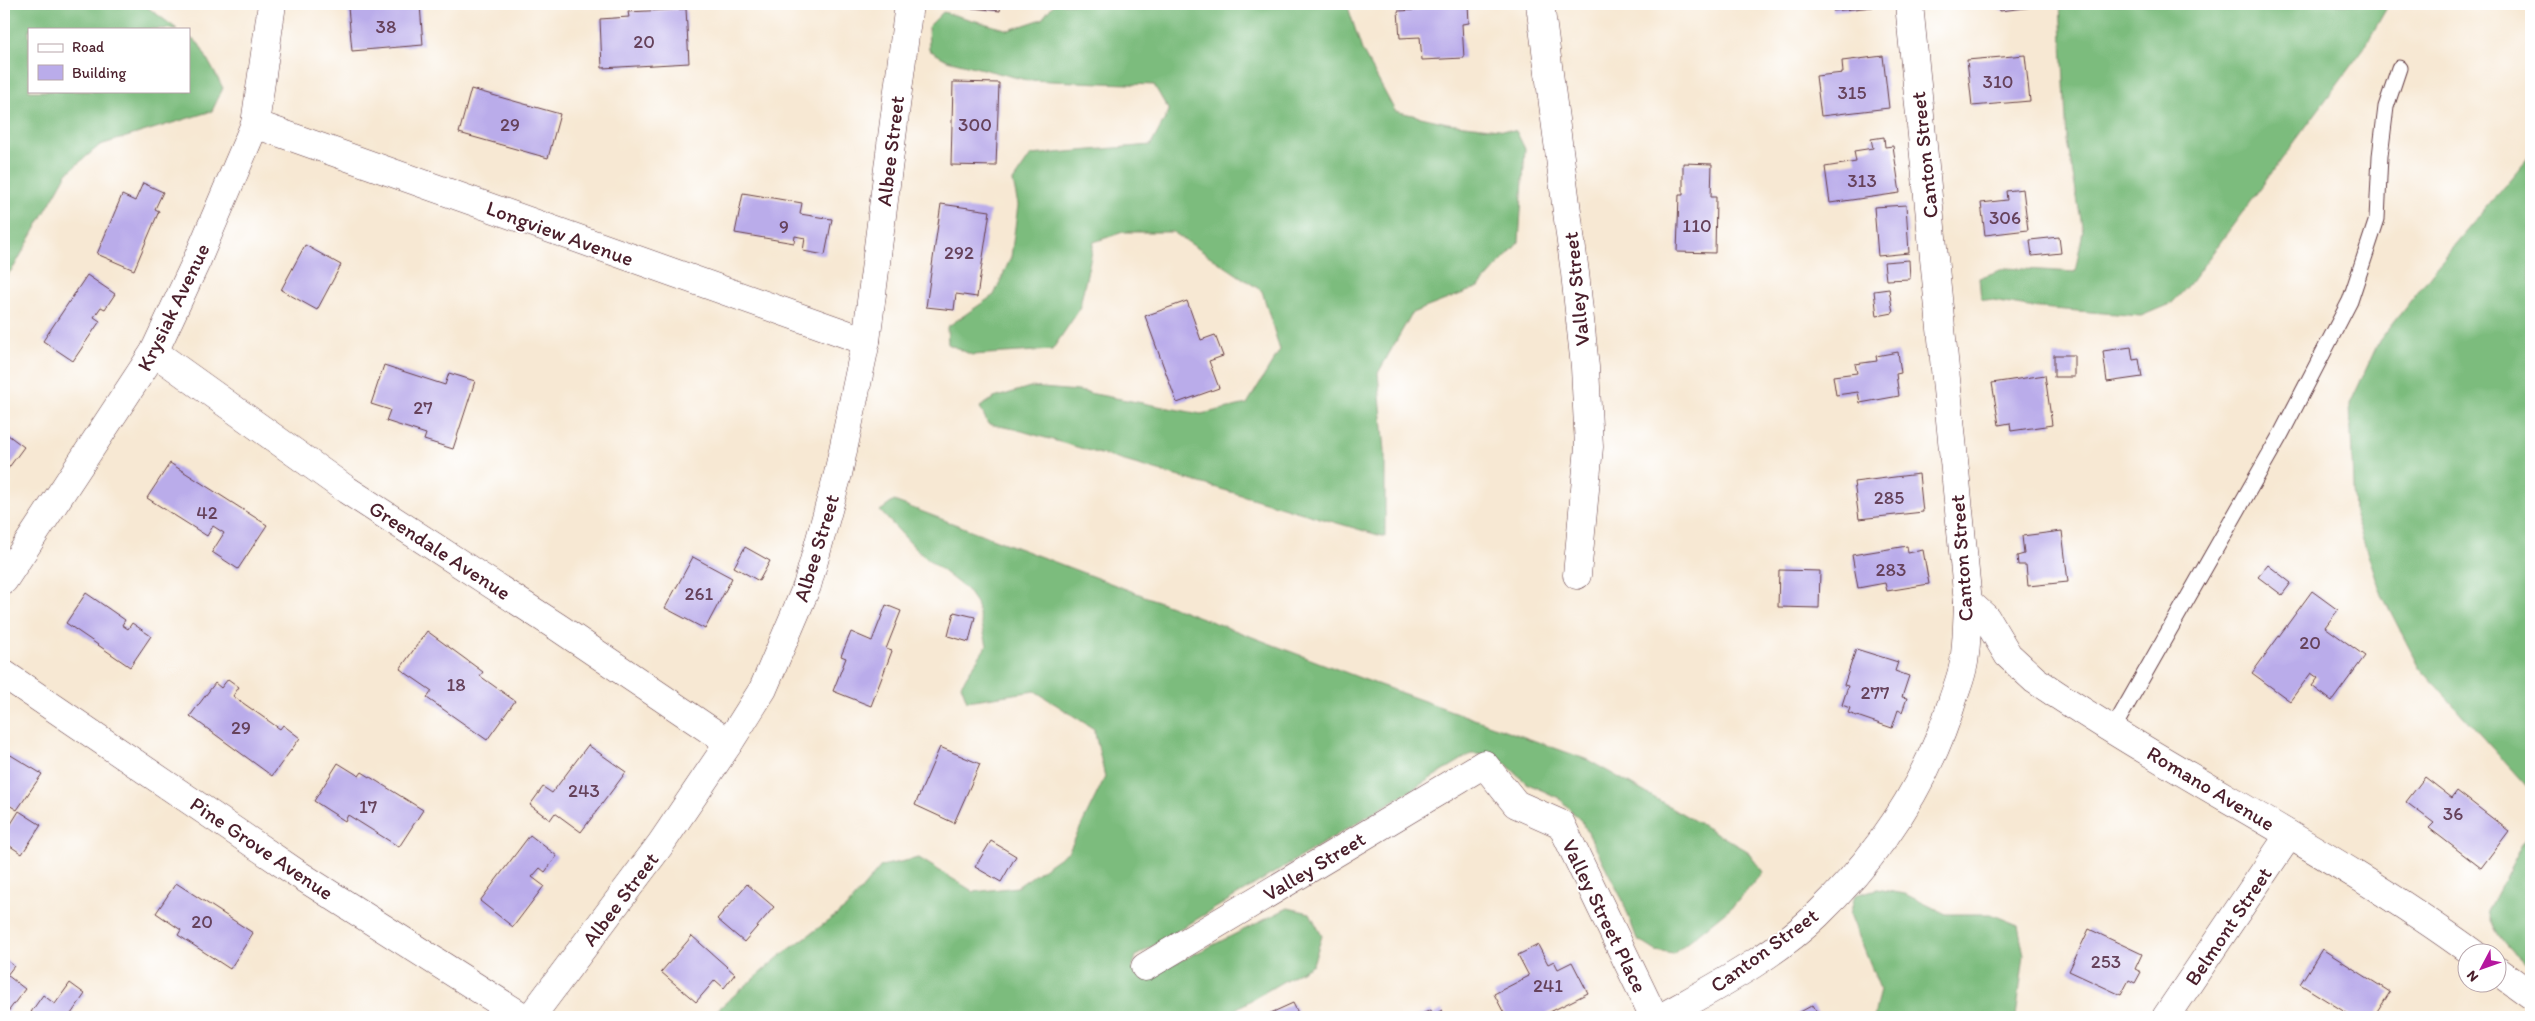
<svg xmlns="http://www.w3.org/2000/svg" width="2535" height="1021" font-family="Itim,sans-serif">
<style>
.forest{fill:#7cbc7d;stroke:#636e54}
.building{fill:#baacea}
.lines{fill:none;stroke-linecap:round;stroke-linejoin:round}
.service-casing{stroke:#643d44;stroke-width:17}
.minor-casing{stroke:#643d44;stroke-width:29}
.tertiary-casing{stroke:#643d44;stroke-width:29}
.service{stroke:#fff;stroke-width:15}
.minor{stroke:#fff;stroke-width:28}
.tertiary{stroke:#fff;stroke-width:28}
.labels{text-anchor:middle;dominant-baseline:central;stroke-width:4;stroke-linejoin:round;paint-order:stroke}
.number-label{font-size:19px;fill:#66425b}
.street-label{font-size:21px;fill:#4a1f2b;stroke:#fff}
</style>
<rect width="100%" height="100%" fill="#fff"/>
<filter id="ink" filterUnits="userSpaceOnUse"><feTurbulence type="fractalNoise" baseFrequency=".02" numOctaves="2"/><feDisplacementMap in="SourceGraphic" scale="10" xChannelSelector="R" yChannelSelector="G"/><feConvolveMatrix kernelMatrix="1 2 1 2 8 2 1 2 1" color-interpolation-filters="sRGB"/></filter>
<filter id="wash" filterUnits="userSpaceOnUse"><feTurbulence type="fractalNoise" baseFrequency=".0096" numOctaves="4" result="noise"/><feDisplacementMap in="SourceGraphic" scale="20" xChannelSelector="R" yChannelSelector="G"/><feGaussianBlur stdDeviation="1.12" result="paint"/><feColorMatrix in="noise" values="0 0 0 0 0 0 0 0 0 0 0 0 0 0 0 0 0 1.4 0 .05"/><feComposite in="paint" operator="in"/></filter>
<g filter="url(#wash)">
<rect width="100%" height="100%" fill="#f7e8d3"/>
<g class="forest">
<path d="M 4,4 L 143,4 L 177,29 L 29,29 L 29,91 L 189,91 L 189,37 L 199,44 L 223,88 L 212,111 L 100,145 L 67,173 L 14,267 L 4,279 Z"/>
<path d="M 1054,4 L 1347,4 L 1362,50 L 1395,111 L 1447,123 L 1516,131 L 1525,149 L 1519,242 L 1479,287 L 1412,313 L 1378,373 L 1385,451 L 1385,537 L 1015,429 L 988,424 L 980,407 L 994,398 L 1030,387 L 1078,391 L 1201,414 L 1247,404 L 1280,350 L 1262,291 L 1173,232 L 1123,232 L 1094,242 L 1079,310 L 1052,350 L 972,355 L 948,344 L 947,327 L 994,295 L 1011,257 L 1018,205 L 1013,181 L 1031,155 L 1151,145 L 1169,111 L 1154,85 L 1026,80 L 947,60 L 929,50 L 928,27 L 943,12 L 1009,30 L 1042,19 Z"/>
<path d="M 2060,4 L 2389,4 L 2364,48 L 2188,286 L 2172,303 L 2141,316 L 2028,307 L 1981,299 L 1979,278 L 2006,268 L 2075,272 L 2083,231 L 2067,141 Z"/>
<path d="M 2531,154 L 2531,791 L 2419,667 L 2382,595 L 2354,514 L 2350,404 L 2379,341 L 2452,248 Z"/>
<path d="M 894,501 L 1363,679 L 1588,760 L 1746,850 L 1763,872 L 1736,903 L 1673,954 L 1656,951 L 1637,939 L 1622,899 L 1583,823 L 1559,798 L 1526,783 L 1497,755 L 1471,754 L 1136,956 L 1132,970 L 1144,979 L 1288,908 L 1310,913 L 1322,936 L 1313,964 L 1222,1017 L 709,1017 L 780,956 L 846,908 L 881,866 L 919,858 L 974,892 L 1017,887 L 1069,851 L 1105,777 L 1094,729 L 1035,691 L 967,701 L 961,685 L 987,645 L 976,603 L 967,590 L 920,553 L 880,511 Z"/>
<path d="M 2531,829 L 2531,967 C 2510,952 2495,936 2488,911 Z"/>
<path d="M 1877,889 L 1905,894 L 1946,914 L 1991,914 L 2018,925 L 2024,955 L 2016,1017 L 1874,1017 L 1880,989 L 1850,914 L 1855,895 Z"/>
</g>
<g id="blocks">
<g class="building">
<path d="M 389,4 L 420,4 L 423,45 L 352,51 L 348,7 Z"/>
<path d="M 963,4 L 1001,4 L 1000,11 L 963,7 Z"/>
<path d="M 1418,4 L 1468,4 L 1469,23 L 1462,24 L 1464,58 L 1422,60 L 1420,37 L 1400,38 L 1398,11 L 1418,10 Z"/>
<path d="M 1833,4 L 1873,4 L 1873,7 L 1833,11 Z"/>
<path d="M 1999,4 L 2034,4 L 2034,7 L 2000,11 Z"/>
<path d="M 686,9 L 689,63 L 602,68 L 600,19 L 629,17 L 628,12 Z"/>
<path d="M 2025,55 L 2030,101 L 1972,106 L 1967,60 Z"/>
<path d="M 1883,56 L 1889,108 L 1821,116 L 1816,76 L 1843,73 L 1842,61 Z"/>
<path d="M 953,82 L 999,83 L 996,166 L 951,165 Z"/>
<path d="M 471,89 L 560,114 L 548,158 L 459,133 Z"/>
<path d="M 1884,137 L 1885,147 L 1893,146 L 1900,193 L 1830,203 L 1825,167 L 1856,162 L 1854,151 L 1873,148 L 1871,139 Z"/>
<path d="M 1683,163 L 1712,164 L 1711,197 L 1716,197 L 1715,253 L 1677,252 L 1679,195 L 1683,195 Z"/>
<path d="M 143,183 L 163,192 L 155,209 L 159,211 L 134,270 L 97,254 L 122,195 L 135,201 Z"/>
<path d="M 2023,189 L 2028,230 L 1985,235 L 1981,203 L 2007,200 L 2006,191 Z"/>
<path d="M 743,193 L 802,203 L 800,214 L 832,219 L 825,255 L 803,251 L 805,238 L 795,236 L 794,243 L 735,233 Z"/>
<path d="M 941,204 L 990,211 L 977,297 L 956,294 L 954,310 L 926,307 Z"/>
<path d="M 1906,205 L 1909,253 L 1878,256 L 1874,207 Z"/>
<path d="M 2059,237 L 2061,253 L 2032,256 L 2030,240 Z"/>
<path d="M 305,245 L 341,265 L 317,310 L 281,290 Z"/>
<path d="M 1909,260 L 1910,279 L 1886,280 L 1884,262 Z"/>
<path d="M 87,275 L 115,294 L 105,309 L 101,307 L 94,317 L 100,321 L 73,361 L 43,341 Z"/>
<path d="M 1889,289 L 1893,313 L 1877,316 L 1874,291 Z"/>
<path d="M 1187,301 L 1201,340 L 1215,335 L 1223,356 L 1209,361 L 1219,388 L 1177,403 L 1145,316 Z"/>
<path d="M 2131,347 L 2133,360 L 2139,359 L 2142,377 L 2107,382 L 2103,351 Z"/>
<path d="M 1898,352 L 1901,373 L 1896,374 L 1899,396 L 1860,403 L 1858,392 L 1836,395 L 1833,376 L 1857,373 L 1855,364 L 1877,361 L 1876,356 Z"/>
<rect x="2054" y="355" width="20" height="22"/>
<path d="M 384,365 L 445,385 L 449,373 L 475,381 L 453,449 L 424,440 L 426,434 L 386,421 L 390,410 L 371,404 Z"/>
<path d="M 2045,375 L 2052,425 L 2011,431 L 2010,423 L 1999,425 L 1992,383 Z"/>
<path d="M 4,432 L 24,447 L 4,474 Z"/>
<path d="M 170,463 L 267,525 L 238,569 L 212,552 L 224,533 L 213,526 L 207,536 L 147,498 Z"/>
<path d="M 1919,474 L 1923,512 L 1859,519 L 1854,482 Z"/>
<path d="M 2062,531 L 2068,582 L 2028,586 L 2026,565 L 2018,565 L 2017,556 L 2024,554 L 2022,536 Z"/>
<path d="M 1907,546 L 1908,553 L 1923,550 L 1929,584 L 1887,591 L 1885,583 L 1858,588 L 1852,555 Z"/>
<path d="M 745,547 L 770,561 L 759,581 L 734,567 Z"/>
<path d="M 693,557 L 732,578 L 705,629 L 665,608 Z"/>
<path d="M 2268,565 L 2291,583 L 2282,595 L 2258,577 Z"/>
<path d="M 1779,570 L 1820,571 L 1819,608 L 1778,607 Z"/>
<path d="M 2312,591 L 2338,610 L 2325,627 L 2365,656 L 2332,701 L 2312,686 L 2318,678 L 2311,673 L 2290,701 L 2252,673 Z"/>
<path d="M 86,593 L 125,620 L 122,625 L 128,629 L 132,623 L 151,636 L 130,667 L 66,623 Z"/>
<path d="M 886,605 L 901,611 L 886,649 L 892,651 L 871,706 L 833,691 L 846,658 L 841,656 L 851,632 L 872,641 Z"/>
<path d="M 954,612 L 975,617 L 969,642 L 948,636 Z"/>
<path d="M 427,631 L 483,672 L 480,676 L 515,701 L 487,740 L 427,698 L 432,691 L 400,669 Z"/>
<path d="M 1856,649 L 1898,662 L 1895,671 L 1909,676 L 1902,697 L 1907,698 L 1902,712 L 1898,710 L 1892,728 L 1848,713 L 1850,708 L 1842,705 L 1848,686 L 1844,685 Z"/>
<path d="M 228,679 L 239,687 L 233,696 L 280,729 L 283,725 L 300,738 L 272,776 L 190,716 L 215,683 L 221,688 Z"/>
<path d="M 588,745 L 626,772 L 581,832 L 555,813 L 550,820 L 530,805 L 543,787 L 552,793 Z"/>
<path d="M 940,747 L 980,764 L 954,823 L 915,805 Z"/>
<path d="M 4,751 L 42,774 L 17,810 L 4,802 Z"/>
<path d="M 338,763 L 359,776 L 362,772 L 423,810 L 399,847 L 348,815 L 345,821 L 314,801 Z"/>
<path d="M 2425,777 L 2452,798 L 2457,791 L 2509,831 L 2481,868 L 2429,828 L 2434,823 L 2406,802 Z"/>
<path d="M 19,811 L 41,825 L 22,854 L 4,842 L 4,835 Z"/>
<path d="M 530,835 L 557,856 L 545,872 L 540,868 L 532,877 L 544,886 L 513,927 L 480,901 Z"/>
<path d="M 991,841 L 1016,856 L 1001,882 L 975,867 Z"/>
<path d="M 176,883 L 253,933 L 230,969 L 178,935 L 181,930 L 156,913 Z"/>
<path d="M 747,884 L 774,907 L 744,942 L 717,919 Z"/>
<path d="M 2089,929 L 2142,954 L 2135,969 L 2141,972 L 2135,983 L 2129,980 L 2121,995 L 2069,971 Z"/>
<path d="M 692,936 L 735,974 L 724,988 L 715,980 L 696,1002 L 661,972 Z"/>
<path d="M 1538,945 L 1548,964 L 1554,961 L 1558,969 L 1572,962 L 1588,993 L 1540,1017 L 1506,1017 L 1494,994 L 1529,976 L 1518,955 Z"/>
<path d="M 2322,949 L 2390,992 L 2374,1017 L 2353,1017 L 2300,984 Z"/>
<path d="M 4,958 L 14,966 L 7,975 L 25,989 L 4,1017 Z"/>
<path d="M 70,983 L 85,994 L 71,1014 L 75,1017 L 39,1017 L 31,1012 L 43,995 L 55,1004 Z"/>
<path d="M 1293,1003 L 1300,1017 L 1262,1017 Z"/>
<path d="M 1813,1005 L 1820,1017 L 1791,1017 Z"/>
<path d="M 1431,1010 L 1433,1015 L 1442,1010 L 1445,1017 L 1415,1017 Z"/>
</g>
</g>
</g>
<g filter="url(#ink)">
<use href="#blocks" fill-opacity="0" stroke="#643d44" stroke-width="1"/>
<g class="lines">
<g class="service-casing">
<path id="service" d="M 2113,729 L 2281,434 L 2350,301 L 2377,219 L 2380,156 L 2386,107 L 2399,68"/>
</g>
<g class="minor-casing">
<g id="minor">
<path d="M 1540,4 L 1575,273 L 1585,367 L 1589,447 L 1577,575"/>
<path d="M 255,124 L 866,341"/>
<path d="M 154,352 L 347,490 L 559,628 L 729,743"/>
<path d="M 4,580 L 154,352 L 197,260 L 255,124 L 272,4"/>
<path d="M 1968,602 L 1986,618 L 2008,655 L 2035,680 C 2178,777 2335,852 2474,954"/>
<path d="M 4,674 L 298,874 L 523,1017"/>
<path d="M 1145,967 L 1484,764 L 1516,804 L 1561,824 L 1654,1017"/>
<path d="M 2498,971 L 2531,995"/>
<path d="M 531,1017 L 660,845 L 729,743 L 763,689 L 807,586 L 838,474 L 866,341 L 909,4"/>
<path d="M 2166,1017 L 2289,835"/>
</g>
</g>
<g class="tertiary-casing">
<path id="tertiary" d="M 1662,1017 C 1715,987 1772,958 1817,915 C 1879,855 1928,782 1953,699 C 1957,687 1962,675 1964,662 C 1967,643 1967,622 1968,602 L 1909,4"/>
</g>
<use href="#service" class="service"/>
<use href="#minor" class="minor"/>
<use href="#tertiary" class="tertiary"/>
</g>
</g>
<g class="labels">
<g class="number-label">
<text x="386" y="26">38</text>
<text x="644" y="41">20</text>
<text x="1998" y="81">310</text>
<text x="1852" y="92">315</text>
<text x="510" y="124">29</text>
<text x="975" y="124">300</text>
<text x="1862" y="180">313</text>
<text x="2005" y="217">306</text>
<text x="1697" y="225">110</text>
<text x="784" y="226">9</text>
<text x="959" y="252">292</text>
<text x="423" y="407">27</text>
<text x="1889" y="497">285</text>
<text x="207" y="512">42</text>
<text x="1891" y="569">283</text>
<text x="699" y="593">261</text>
<text x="2310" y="642">20</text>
<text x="456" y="684">18</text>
<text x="1875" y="692">277</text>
<text x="241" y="727">29</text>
<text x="584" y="790">243</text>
<text x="368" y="806">17</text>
<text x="2453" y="813">36</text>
<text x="202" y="921">20</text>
<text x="2106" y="961">253</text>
<text x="1548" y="985">241</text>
</g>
<g class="street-label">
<text transform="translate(890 151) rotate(-83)">Albee Street</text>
<text transform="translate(1924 155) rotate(-96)">Canton Street</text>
<text transform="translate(560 233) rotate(20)">Longview Avenue</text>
<text transform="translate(1576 289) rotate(-96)">Valley Street</text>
<text transform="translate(173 307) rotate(-64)">Krysiak Avenue</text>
<text transform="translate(816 548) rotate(-73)">Albee Street</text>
<text transform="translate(440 550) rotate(33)">Greendale Avenue</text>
<text transform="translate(1961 558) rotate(-94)">Canton Street</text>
<text transform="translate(2211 788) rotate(31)">Romano Avenue</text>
<text transform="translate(262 848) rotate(34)">Pine Grove Avenue</text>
<text transform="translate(1314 866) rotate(-31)">Valley Street</text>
<text transform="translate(620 899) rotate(-53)">Albee Street</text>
<text transform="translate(1605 916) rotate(64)">Valley Street Place</text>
<text transform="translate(2228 926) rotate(-56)">Belmont Street</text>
<text transform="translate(1764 950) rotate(-36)">Canton Street</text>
</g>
</g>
<rect width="2535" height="1021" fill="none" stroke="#fff" stroke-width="20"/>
<rect x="28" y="28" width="162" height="65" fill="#ffffff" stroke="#b7a5aa"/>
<rect x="38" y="44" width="25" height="8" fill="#ffffff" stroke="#b7a5aa"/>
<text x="72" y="52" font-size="15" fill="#4a1f2b">Road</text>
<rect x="38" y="65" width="25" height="15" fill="#baacea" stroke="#b7a5aa"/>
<text x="72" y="78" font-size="15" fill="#4a1f2b">Building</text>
<g transform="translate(2482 968) rotate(229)"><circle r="24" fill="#ffffff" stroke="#b7a5aa"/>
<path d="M0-4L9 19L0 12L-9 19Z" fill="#b5179e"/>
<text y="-8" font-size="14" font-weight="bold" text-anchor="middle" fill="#4a1f2b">N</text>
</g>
</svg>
